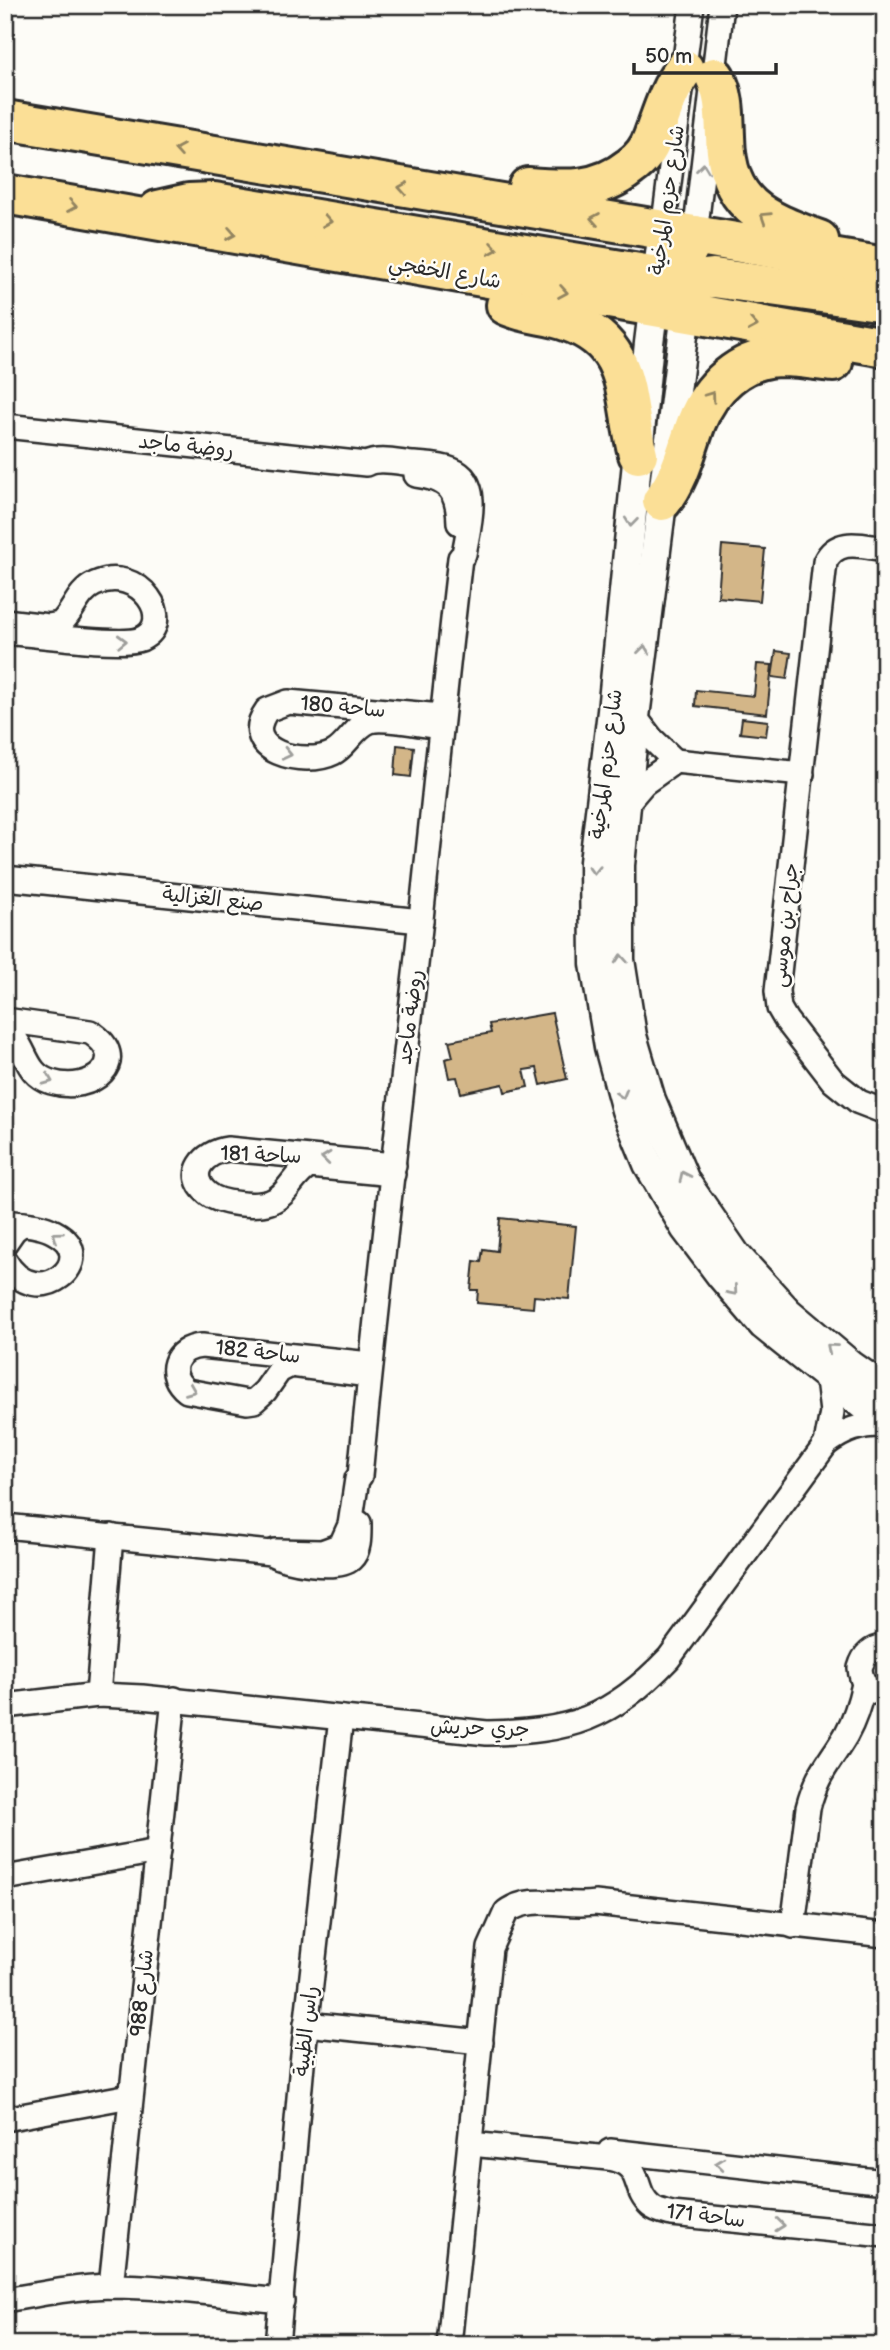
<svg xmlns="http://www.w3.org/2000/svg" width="890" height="2350" font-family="'Balsamiq Sans','Playpen Sans Arabic',sans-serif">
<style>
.building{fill:#d3b688;stroke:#2b2b2b;stroke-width:2}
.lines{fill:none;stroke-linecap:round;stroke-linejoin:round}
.minor-casing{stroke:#2b2b2b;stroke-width:28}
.tertiary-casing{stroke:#2b2b2b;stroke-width:33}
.trunk-casing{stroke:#2b2b2b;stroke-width:44}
.minor{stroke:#fdfcf7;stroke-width:23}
.tertiary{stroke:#fdfcf7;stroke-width:28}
.trunk{stroke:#fbdf96;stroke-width:38}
.oneway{stroke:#938560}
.oneway2{stroke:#9e9e9b}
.labels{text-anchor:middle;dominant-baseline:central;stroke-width:5;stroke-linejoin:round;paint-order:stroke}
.street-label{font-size:21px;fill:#2b2b2b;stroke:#fdfcf7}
</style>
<rect width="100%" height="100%" fill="#fdfcf7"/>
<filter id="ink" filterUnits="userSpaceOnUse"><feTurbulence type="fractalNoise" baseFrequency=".0143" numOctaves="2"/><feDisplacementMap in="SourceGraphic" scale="14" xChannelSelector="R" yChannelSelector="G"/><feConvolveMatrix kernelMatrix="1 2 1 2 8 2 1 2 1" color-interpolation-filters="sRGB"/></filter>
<g filter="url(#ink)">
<g class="building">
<path d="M 722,545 L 765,549 L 760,601 L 718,597 Z"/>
<path d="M 776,651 L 791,653 L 787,679 L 772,677 Z"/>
<path d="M 757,664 L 772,665 L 767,714 L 695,706 L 696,690 L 754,696 Z"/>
<path d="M 742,718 L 768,721 L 766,736 L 740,733 Z"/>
<path d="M 397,745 L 414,747 L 411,777 L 395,775 Z"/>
<path d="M 552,1013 L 567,1079 L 541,1085 L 537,1068 L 524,1070 L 528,1087 L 505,1092 L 503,1084 L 461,1093 L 457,1077 L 449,1078 L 445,1059 L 453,1057 L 449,1041 L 491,1033 L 489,1024 Z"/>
<path d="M 500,1218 L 576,1226 L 569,1299 L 534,1296 L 533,1308 L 477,1303 L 478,1290 L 471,1290 L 474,1261 L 481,1262 L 483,1249 L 497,1251 Z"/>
</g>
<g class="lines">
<g class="minor-casing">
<g id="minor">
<path d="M 663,230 L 692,5"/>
<path d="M 695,235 L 722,5"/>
<path d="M 5,426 L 366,464 C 379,457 400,463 414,464 C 426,465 441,465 452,470 C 483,482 468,529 464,554 L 460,558 C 444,694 431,829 416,965 C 397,1135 376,1305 360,1476 L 357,1479 L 350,1525 L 341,1545 L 322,1552 L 275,1551 L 271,1553"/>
<path d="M 416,475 C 448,479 458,490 459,523"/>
<path d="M 885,549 C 862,546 837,537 825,562 L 777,991 L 779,1008 L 786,1020 L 833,1081 L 859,1102 L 885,1112"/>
<path d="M 5,621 L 48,626 L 60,624 C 74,612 77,592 95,584 C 139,563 178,622 141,639 C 122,647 31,634 5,632"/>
<path d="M 635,717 L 651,738 L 675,761"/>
<path d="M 440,727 C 425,725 382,717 370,721 C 354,727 347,746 333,753 C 305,767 237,752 267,710 L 288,702 L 441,716"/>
<path d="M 626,804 L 644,783 L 675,761 L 802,774"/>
<path d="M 5,878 L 421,921"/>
<path d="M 5,1020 L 90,1032 C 133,1059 93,1095 51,1082 C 22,1073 28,1044 5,1030"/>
<path d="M 393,1174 L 310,1166 C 293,1174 288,1196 270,1202 C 255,1207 219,1204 207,1193 C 185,1174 204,1152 228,1149 L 394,1165"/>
<path d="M 5,1222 C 21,1224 40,1224 54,1232 C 104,1258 37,1316 5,1261"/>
<path d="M 5,1243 L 14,1230 L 22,1224"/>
<path d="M 369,1375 L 291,1365 L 279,1371 L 265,1391 L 254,1401 L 247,1402 L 187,1391 C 165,1374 174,1348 202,1346 L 370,1364"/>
<path d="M 826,1444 L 832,1412 L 828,1379"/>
<path d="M 5,1526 L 271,1553 C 284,1562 338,1571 351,1559 C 360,1551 359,1534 359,1523"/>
<path d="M 885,1646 C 871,1648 864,1654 860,1668 C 861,1684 869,1691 885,1695"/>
<path d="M 98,1695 L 111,1536"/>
<path d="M 5,1706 L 98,1695 L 142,1697 L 487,1733 C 570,1732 611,1719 669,1658 L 826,1444 C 844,1430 861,1424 885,1425"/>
<path d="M 5,1878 L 158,1851"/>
<path d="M 793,1926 L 808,1808 C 817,1773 829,1764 846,1735 C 855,1719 860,1702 864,1684"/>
<path d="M 306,2024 L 481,2042"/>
<path d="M 5,2119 L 130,2096"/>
<path d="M 471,2144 L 608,2158 C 646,2165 630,2188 651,2206 C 657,2211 665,2212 672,2214 L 885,2235"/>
<path d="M 610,2151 L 885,2182"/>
<path d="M 111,2286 L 174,1699"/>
<path d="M 5,2300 C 40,2294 75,2287 111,2286 C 168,2286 226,2296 282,2301"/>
<path d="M 277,2345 L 302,2064 L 341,1718"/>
<path d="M 449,2345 L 490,1948 L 506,1912 C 531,1893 566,1908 595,1903 L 885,1935"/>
</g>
</g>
<g class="tertiary-casing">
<g id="tertiary">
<path d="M 663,230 L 649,343 L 612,711 L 594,862 L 595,964 L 609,1047 L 626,1110 L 648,1164 L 685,1228 L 722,1277 L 763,1325 L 885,1423"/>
<path d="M 688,296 L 635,717 L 620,865 L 620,960 L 632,1036 L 651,1100 L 685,1181 L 736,1255 L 788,1312 L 852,1366 L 885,1389"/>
</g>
</g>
<g class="trunk-casing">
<g id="trunk">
<path d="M 715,77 C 725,96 724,115 725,136 C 726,205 762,219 819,240"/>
<path d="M 5,120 L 885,267"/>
<path d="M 528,187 C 566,190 599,192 630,167 C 640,160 649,149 653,137 C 662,113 668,90 684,69"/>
<path d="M 5,194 L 885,347"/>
<path d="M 158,210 L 189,203 L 214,202 L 657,276 C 679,270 686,255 695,235"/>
<path d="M 656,303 C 672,285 690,280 714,278 L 885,302"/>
<path d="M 506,305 C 526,315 549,314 569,322 C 634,345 623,400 638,454"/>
<path d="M 662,501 C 681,477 686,450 696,423 C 710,387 740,358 780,357 C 797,357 816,360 833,362"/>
</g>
</g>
<use href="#minor" class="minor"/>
<use href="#tertiary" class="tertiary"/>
<use href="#trunk" class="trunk"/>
</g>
<defs><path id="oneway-chevron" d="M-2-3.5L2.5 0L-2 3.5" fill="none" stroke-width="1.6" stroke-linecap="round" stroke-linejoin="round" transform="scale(1.75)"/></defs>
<g class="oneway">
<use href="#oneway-chevron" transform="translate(179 150) rotate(-170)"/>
<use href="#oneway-chevron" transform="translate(403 188) rotate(-170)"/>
<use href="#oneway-chevron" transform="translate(72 206) rotate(10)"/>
<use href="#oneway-chevron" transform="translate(765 217) rotate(-147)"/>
<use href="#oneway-chevron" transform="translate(595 219) rotate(-171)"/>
<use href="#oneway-chevron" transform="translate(327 221) rotate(10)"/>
<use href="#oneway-chevron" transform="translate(231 234) rotate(10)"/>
<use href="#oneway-chevron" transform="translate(493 249) rotate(10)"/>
<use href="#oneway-chevron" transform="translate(563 292) rotate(10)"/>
<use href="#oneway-chevron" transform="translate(753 325) rotate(10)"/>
<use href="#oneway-chevron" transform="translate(711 396) rotate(-54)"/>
</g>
<g class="oneway2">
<use href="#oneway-chevron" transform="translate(703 168) rotate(-83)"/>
<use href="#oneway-chevron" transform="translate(631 522) rotate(96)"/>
<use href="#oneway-chevron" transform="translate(122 641) rotate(-2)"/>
<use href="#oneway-chevron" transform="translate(644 650) rotate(-83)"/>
<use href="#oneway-chevron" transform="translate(287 754) rotate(13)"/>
<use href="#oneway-chevron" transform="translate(594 870) rotate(91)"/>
<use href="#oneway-chevron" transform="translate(621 959) rotate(-94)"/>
<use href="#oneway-chevron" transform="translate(48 1080) rotate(21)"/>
<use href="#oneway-chevron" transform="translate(622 1094) rotate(74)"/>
<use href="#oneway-chevron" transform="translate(326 1158) rotate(-174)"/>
<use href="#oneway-chevron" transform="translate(684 1176) rotate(-116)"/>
<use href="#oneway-chevron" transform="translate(57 1236) rotate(-144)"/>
<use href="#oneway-chevron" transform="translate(733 1291) rotate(49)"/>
<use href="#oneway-chevron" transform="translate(831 1348) rotate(-140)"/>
<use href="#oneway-chevron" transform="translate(191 1390) rotate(22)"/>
<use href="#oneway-chevron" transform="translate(720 2164) rotate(-174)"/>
<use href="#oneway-chevron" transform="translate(780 2225) rotate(6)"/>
</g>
</g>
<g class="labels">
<g class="street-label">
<text transform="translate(667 200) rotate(-82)">شارع حزم المرخية</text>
<text transform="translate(445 272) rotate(10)">شارع الخفجي</text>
<text transform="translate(186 446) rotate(6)">روضة ماجد</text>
<text transform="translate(343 707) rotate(5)">ساحة 180</text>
<text transform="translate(606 764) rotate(-83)">شارع حزم المرخية</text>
<text transform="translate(213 899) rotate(6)">صنع الغزالية</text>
<text transform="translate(785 925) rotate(-84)">جراح بن موسى</text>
<text transform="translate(410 1017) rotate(-83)">روضة ماجد</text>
<text transform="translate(261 1155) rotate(2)">ساحة 181</text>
<text transform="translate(258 1352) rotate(6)">ساحة 182</text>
<text transform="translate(480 1728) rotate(2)">جري حريش</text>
<text transform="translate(142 1993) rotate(-84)">شارع 988</text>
<text transform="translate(306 2031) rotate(-84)">راس الظبية</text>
<text transform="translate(706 2216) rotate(7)">ساحة 171</text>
</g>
</g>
<rect width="890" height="2350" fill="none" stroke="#fdfcf7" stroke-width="28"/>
<rect x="14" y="14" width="862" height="2322" fill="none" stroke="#2b2b2b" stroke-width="2.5" filter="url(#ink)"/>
<path d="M634 63v10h142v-10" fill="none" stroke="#2b2b2b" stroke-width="3.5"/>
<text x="645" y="63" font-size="21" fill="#2b2b2b" stroke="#fdfcf7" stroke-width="5" paint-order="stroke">50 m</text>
</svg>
